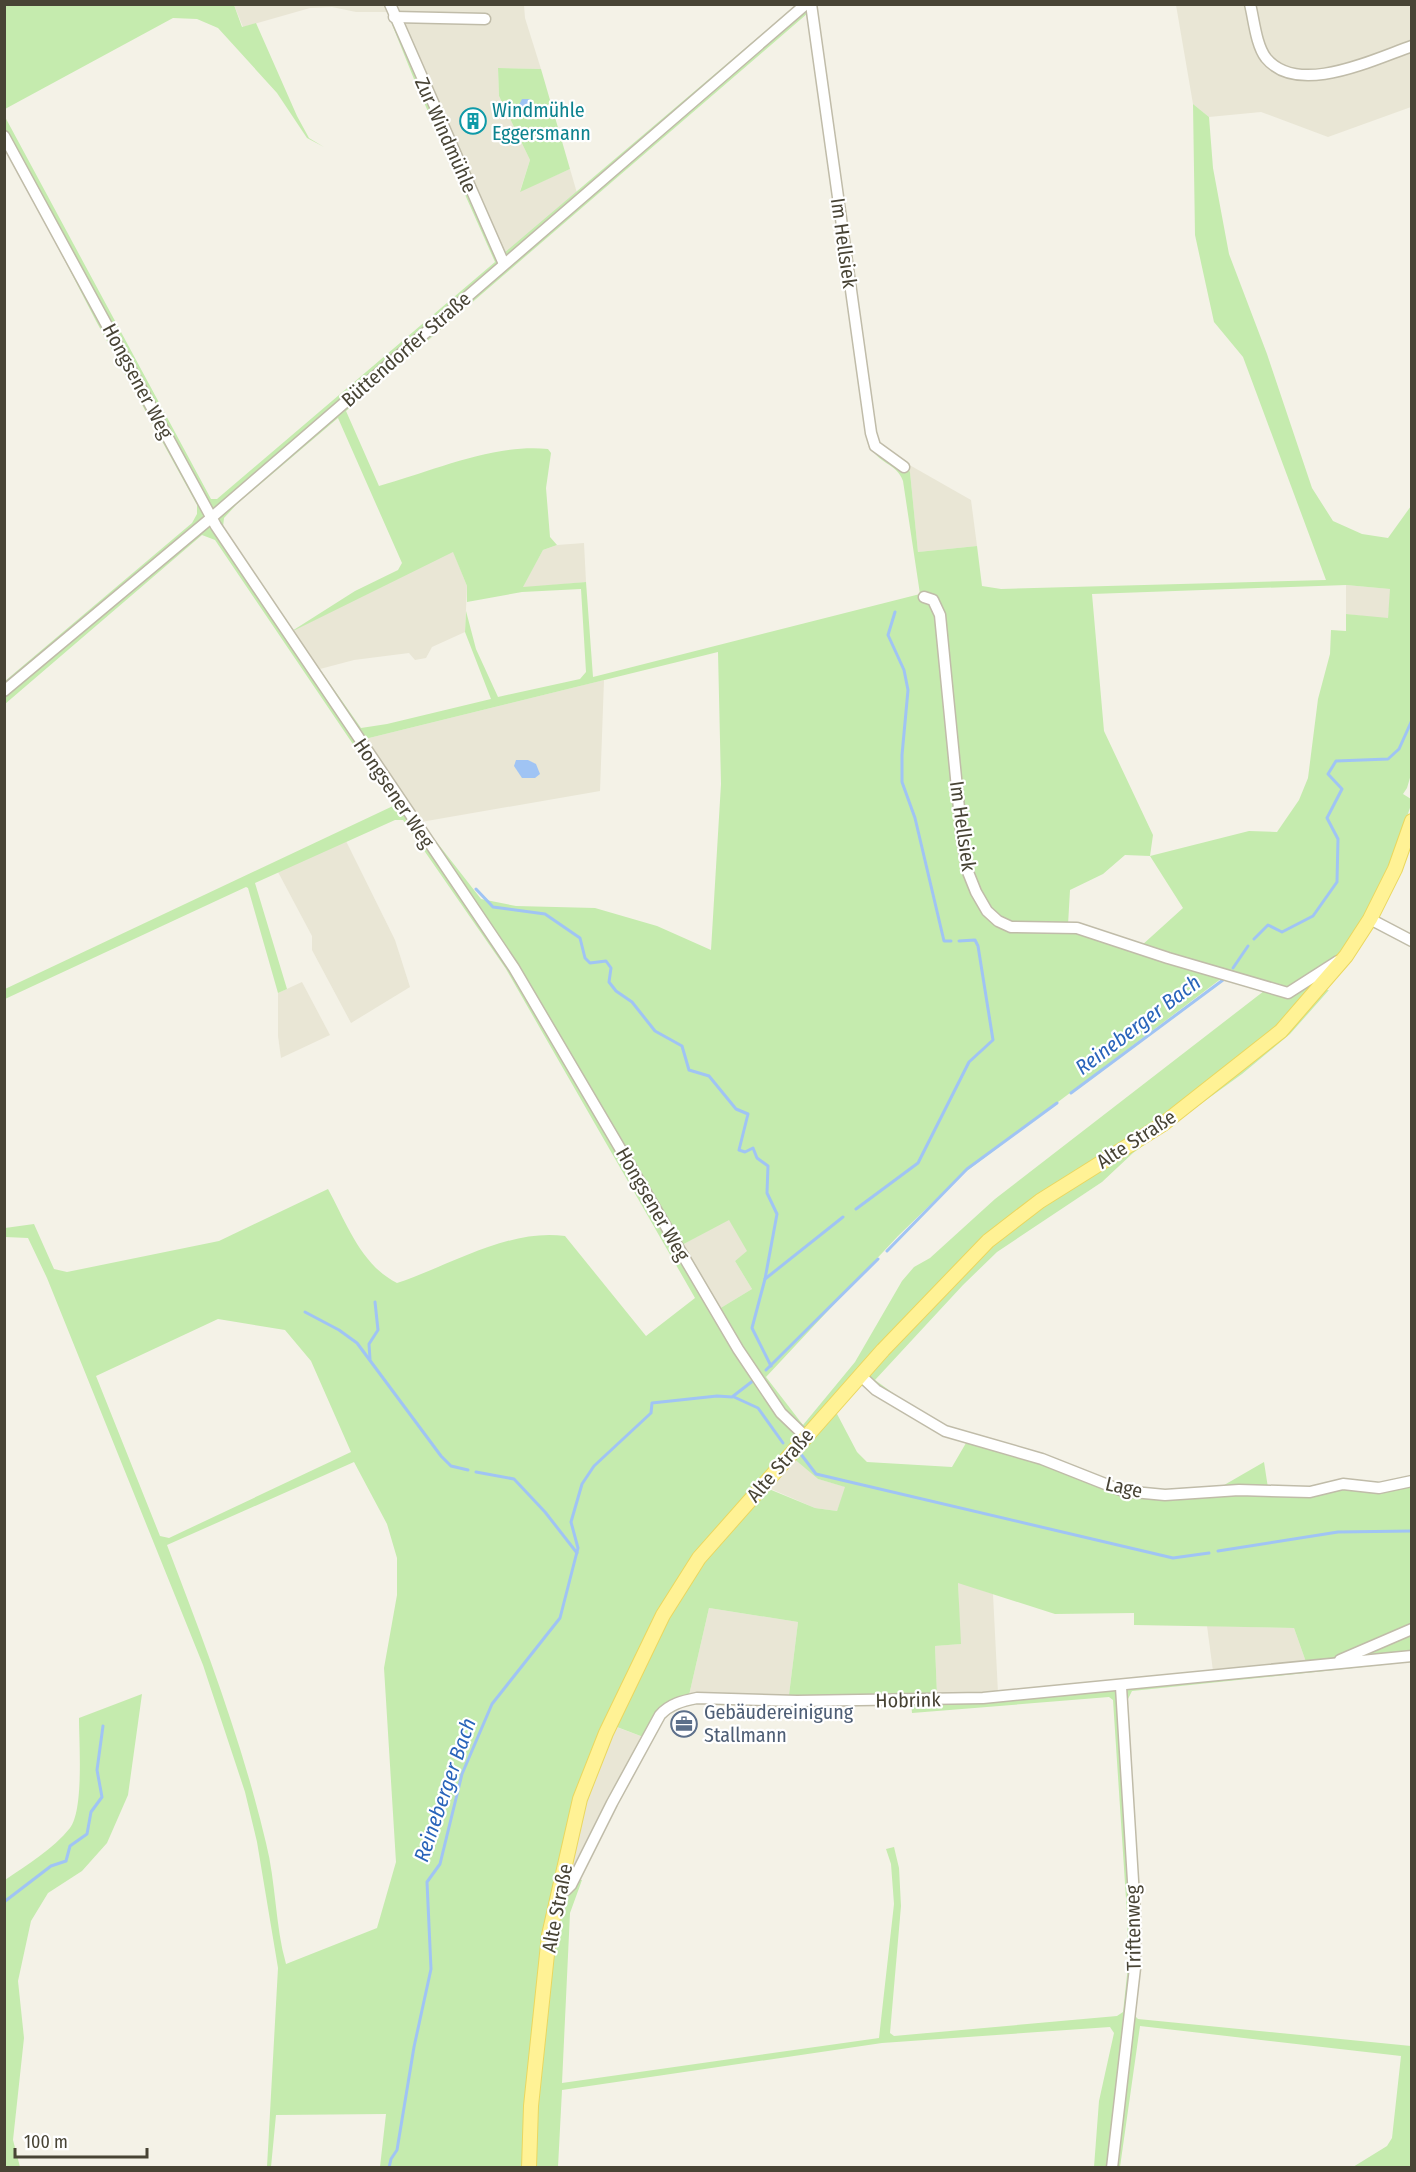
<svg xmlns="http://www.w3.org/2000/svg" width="1416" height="2172" font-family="'Fira Sans Condensed',sans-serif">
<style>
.residential{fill:#e9e6d5}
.green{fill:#c5ebae;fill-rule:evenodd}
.water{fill:#a0c4f4}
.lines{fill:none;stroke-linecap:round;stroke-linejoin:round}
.stream{stroke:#a0c4f4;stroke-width:3}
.minor-casing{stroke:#c0bca9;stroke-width:13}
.major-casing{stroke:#ead75f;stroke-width:16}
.minor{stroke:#fff;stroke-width:10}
.major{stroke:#fff295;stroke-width:14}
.labels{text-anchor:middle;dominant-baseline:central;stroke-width:4.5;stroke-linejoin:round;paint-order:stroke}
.culture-label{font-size:20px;fill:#0d838f;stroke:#fff;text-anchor:start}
.street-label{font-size:20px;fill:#484435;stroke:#fff}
.service-label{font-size:20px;fill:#4e5e75;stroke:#fff;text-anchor:start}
.water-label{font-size:21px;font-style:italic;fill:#2964ba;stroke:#fff}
</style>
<rect width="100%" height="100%" fill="#f4f2e7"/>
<g class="residential">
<path d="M 234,5 L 524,5 L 525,18 L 541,69 L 498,68 L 499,96 L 530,160 L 520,191 L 570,169 L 577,193 L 503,255 L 395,12 L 356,12 L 332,7 L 310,8 L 243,27 Z"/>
<path d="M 1176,5 L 1411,5 L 1411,107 L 1328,137 L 1261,112 L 1209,117 L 1193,104 Z"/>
<path d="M 906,463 L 971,500 L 977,546 L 918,552 L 910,472 Z"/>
<path d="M 584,543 L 586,582 L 522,588 L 543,550 L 557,545 Z"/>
<path d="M 453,551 L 467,586 L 465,632 L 432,647 L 426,658 L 415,660 L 409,653 L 354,660 L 320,669 L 292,631 Z"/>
<path d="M 1346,585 L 1391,589 L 1388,619 L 1346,614 Z"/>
<path d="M 604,680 L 600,791 L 421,822 L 365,739 Z"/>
<path d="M 346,841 L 395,940 L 410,987 L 351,1023 L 312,950 L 312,936 L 278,872 Z"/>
<path d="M 302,982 L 330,1035 L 281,1058 L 278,1036 L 278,993 Z"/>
<path d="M 729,1219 L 748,1251 L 735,1261 L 752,1289 L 719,1309 L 680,1246 Z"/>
<path d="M 792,1456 L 818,1479 L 846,1487 L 837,1511 L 815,1508 L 764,1486 Z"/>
<path d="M 958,1582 L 993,1594 L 998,1693 L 937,1695 L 935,1646 L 960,1644 Z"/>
<path d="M 709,1608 L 798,1622 L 788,1703 L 713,1701 L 687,1704 Z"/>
<path d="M 1207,1626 L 1294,1628 L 1306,1662 L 1213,1671 Z"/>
<path d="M 608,1724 L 646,1738 L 577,1879 L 564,1899 L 579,1799 Z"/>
</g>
<g class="green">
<path d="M 5,4 L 234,5 L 242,27 L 256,23 L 297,116 L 309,138 L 324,147 L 307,138 L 277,93 L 218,28 L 197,19 L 173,18 L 5,109 Z"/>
<path d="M 796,5 L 817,5 L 816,19 L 874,434 C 881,452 902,454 910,472 L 918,552 L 977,546 L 982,586 L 1001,589 L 1326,580 L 1243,357 L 1214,322 L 1195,235 L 1193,104 L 1209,117 L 1213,168 L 1229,254 L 1267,354 L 1312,488 L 1333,521 L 1362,534 L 1388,538 L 1411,506 L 1412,771 L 1407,788 L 1403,794 L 1411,799 L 1411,805 L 1384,883 L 1366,916 L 1314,991 L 1329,990 L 1290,1034 L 1242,1074 L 1133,1153 L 1102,1182 L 997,1252 L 963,1285 L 875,1380 L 930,1420 L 948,1428 L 1124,1486 L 1166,1490 L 1219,1488 L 1264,1462 L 1268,1488 L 1365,1486 L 1411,1479 L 1411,1662 L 1132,1691 L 1127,1701 L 1139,1912 L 1134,2015 L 1138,2019 L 1411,2046 L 1411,2167 L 1353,2167 L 1387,2146 L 1392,2138 L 1401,2056 L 1140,2026 L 1120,2167 L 1094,2167 L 1099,2101 L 1114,2033 L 1110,2027 L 882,2043 L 562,2090 L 558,2167 L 380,2167 L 386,2114 L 276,2115 L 271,2167 L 267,2167 L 278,1968 L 257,1842 L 245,1792 L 203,1665 L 47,1278 L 28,1238 L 5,1237 L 5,1228 L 34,1224 L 54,1269 L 67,1272 L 219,1241 L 328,1189 C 346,1222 361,1265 397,1283 C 449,1266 509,1228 565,1236 L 646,1336 L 695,1298 L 506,969 L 403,820 L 395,820 L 255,883 L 287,989 L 278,993 L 248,888 L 246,887 L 5,999 L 5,989 L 393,806 L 390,799 L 215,540 L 202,535 L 5,704 L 5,681 L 192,523 L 197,514 L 197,505 L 96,321 L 5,145 L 4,115 L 211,499 L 217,499 L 495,262 L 418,89 L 387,12 L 395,12 L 503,254 ZM 808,13 L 871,446 C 876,463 897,463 903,481 L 920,594 L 593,677 L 586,582 L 523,587 L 543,550 L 557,545 L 550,537 L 546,488 L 551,453 L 548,449 C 495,443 430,472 379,486 L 346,411 ZM 338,418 L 402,563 L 398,570 L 355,591 L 292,631 L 223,527 L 224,518 L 237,504 ZM 453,552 L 467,586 L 467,602 L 522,592 L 581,589 L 586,672 L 580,679 L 498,697 L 476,649 L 466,611 L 465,632 L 491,699 L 387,724 L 361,728 L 293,631 ZM 1346,585 L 1390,589 L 1388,618 L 1346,614 L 1346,631 L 1331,630 L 1330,654 L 1318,699 L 1308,778 L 1299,800 L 1277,832 L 1249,831 L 1150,856 L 1153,835 L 1104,731 L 1092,594 ZM 718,652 L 721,784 L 711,950 L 657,926 L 595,908 L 516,906 L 481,899 L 421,822 L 365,739 ZM 1125,855 L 1150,856 L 1183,908 L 1141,946 L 1068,925 L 1070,890 L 1103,874 ZM 1222,978 L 1264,991 L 995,1199 L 930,1258 L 914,1267 L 902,1281 L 855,1362 L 803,1425 L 766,1377 L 898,1236 L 960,1176 ZM 729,1220 L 747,1251 L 735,1261 L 752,1289 L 719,1309 L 680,1246 ZM 218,1319 L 285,1330 L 311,1361 L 351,1452 L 169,1538 L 160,1536 L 96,1376 ZM 863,1383 L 928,1427 L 966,1443 L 952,1467 L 867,1462 L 857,1452 L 836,1412 ZM 792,1457 L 818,1479 L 845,1487 L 837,1511 L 815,1508 L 764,1487 ZM 354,1462 L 387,1524 L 397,1558 L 397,1595 L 384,1668 L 396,1862 L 377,1928 L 286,1964 C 275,1925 276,1882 266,1843 C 242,1741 204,1642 167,1545 ZM 958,1583 L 1055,1614 L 1134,1613 L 1134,1625 L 1294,1628 L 1306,1662 L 966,1695 L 937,1695 L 935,1646 L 961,1644 ZM 709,1608 L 798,1622 L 788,1703 L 911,1703 L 912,1713 L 1109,1697 L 1113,1700 L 1127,1914 L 1128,1966 L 1123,2012 L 1117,2016 L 894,2036 L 890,2033 L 901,1906 L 899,1868 L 894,1847 L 886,1849 L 891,1864 L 894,1904 L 879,2038 L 562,2083 L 570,1913 L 582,1880 L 577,1879 L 564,1899 L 579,1799 L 609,1724 L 646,1738 L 669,1710 L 687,1704 Z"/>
<path d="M 498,68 L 541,69 L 570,169 L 520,192 L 530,160 L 499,96 Z"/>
<path d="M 142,1694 L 128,1795 L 107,1843 L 82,1871 L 48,1893 L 31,1921 L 18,1981 L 24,2038 L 13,2140 L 20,2167 L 5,2167 L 5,1880 C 27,1865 53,1849 70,1828 C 84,1810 79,1742 79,1718 Z"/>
</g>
<g class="water">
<path d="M 522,99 L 530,99 L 533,116 L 530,120 L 519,105 Z"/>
<path d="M 516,760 L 528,760 L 536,764 L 540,774 L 535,778 L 522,778 L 514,766 Z"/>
</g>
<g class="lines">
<g class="stream">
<path d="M 895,612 L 888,635 L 904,670 L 908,690 L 902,755 L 902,782 L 915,818 L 944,941 L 951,941"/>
<path d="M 476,889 L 493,907 L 545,914 L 580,938 L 585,958 L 590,963 L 606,961 L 611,968 L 609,982 L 616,991 L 632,1002 L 655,1031 L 682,1046 L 689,1070 L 709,1076 L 736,1109 L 748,1114 L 739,1150 L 745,1152 L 753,1148 L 757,1158 L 768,1166 L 767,1193 L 777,1214 L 765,1279"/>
<path d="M 1254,939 L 1268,925 L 1282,932 L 1313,916 L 1337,882 L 1338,839 L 1327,818 L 1342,789 L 1328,774 L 1336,761 L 1388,759 L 1399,749 L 1412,720"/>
<path d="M 1233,968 L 1248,946"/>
<path d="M 1071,1093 L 1223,980"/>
<path d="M 856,1209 L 918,1163 L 969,1062 L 993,1040 L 978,946 L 975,940 L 959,941"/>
<path d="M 887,1251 L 967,1169 L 1057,1103"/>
<path d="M 305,1312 L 339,1330 L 357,1343 L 441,1456 L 451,1466 L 468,1470"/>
<path d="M 370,1359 L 369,1344 L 378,1330 L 375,1302"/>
<path d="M 771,1366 L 752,1328 L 765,1279 L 843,1217"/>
<path d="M 766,1370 L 878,1259"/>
<path d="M 734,1397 L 758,1408 L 783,1443"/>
<path d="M 800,1453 L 816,1474 L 1173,1558 L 1209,1553"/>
<path d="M 476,1472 L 514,1479 L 545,1512 L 577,1553"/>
<path d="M 1218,1551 L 1338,1532 L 1412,1531"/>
<path d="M 4,1902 L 51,1866 L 66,1861 L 70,1846 L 87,1834 L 91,1812 L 102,1797 L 97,1770 L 103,1726"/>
<path d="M 389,2168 L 391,2159 L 397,2150 L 414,2047 L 431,1969 L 427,1882 L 440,1864 L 462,1774 L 492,1704 L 560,1618 L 578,1548 L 571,1522 L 582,1484 L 594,1466 L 651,1413 L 652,1403 L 717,1396 L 732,1397 L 754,1380"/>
</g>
<g class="minor-casing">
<g id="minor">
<path d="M 390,4 L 504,264"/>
<path d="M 811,4 L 871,433 L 875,446 L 904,467"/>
<path d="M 1250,4 C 1254,20 1256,45 1266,58 C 1298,97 1374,59 1412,46"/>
<path d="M 394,17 L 485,19"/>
<path d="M 4,136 L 216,526 L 514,968 L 738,1349 L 781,1413 L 805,1436"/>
<path d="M 924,597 L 933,600 L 940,615 L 962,839 L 968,872 L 976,892 L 987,911 L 998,921 L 1011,927 L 1077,928 L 1168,958 L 1288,993 L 1338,961"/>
<path d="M 4,691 L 211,518 L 806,4"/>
<path d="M 1370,919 L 1412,941"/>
<path d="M 860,1375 L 876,1390 L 945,1431 L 1042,1459 L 1123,1491 L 1165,1495 L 1239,1490 L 1310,1492 L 1343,1484 L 1379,1488 L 1412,1481"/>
<path d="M 1340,1660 L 1412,1629"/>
<path d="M 559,1888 L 566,1890 L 571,1885 L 612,1803 L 660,1715 C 670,1704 682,1701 697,1698 L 797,1701 L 983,1698 L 1412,1656"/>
<path d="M 1112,2168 L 1135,1968 L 1135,1913 L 1121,1687"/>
</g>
</g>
<g class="major-casing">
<path id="major" d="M 529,2168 L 531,2106 L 549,1935 L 580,1799 L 606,1733 L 663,1615 L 699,1558 L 883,1350 L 988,1241 L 1040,1201 L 1163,1124 L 1281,1031 L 1346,956 L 1370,919 L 1395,869 L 1412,821"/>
</g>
<use href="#minor" class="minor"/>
<use href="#major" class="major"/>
</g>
<defs>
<g id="building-ring" transform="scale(1.35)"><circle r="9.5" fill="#fff" stroke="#0f9aa8" stroke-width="1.5"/><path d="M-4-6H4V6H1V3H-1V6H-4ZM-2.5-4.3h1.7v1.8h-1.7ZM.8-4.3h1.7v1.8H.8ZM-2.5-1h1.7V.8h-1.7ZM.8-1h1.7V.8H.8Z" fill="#0f9aa8"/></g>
<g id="office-ring" transform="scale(1.35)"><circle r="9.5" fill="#fff" stroke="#5c6f8a" stroke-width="1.5"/><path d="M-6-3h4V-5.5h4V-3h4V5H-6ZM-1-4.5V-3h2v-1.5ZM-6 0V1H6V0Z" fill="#5c6f8a"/></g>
</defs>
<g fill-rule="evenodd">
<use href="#building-ring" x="473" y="121"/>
<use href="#office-ring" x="684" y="1724"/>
</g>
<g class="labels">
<g class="culture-label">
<text x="492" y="110">Windmühle<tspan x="492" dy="23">Eggersmann</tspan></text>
</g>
<g class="street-label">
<text transform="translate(446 135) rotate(66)">Zur Windmühle</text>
<text transform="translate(844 243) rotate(82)">Im Hellsiek</text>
<text transform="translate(406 349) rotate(-41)">Büttendorfer Straße</text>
<text transform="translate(138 381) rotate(62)">Hongsener Weg</text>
<text transform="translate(394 793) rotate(56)">Hongsener Weg</text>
<text transform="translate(963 826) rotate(82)">Im Hellsiek</text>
<text transform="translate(1136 1139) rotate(-33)">Alte Straße</text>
<text transform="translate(653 1204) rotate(60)">Hongsener Weg</text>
<text transform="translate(780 1465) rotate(-49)">Alte Straße</text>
<text transform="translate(1124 1487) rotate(13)">Lage</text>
<text transform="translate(908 1700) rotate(-1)">Hobrink</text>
<text transform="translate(557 1908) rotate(-79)">Alte Straße</text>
<text transform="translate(1133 1928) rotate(-91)">Triftenweg</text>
</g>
<g class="service-label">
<text x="704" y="1712">Gebäudereinigung<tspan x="704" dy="23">Stallmann</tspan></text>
</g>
<g class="water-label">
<text transform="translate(1138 1025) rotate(-37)">Reineberger Bach</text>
<text transform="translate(445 1790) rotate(-71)">Reineberger Bach</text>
</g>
</g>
<rect width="1416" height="2172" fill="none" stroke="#484435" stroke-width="12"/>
<path d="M15 2148v9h132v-9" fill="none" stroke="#484435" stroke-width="3"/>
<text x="24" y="2148" font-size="18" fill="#484435" stroke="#ffffff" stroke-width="4.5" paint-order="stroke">100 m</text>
</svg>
